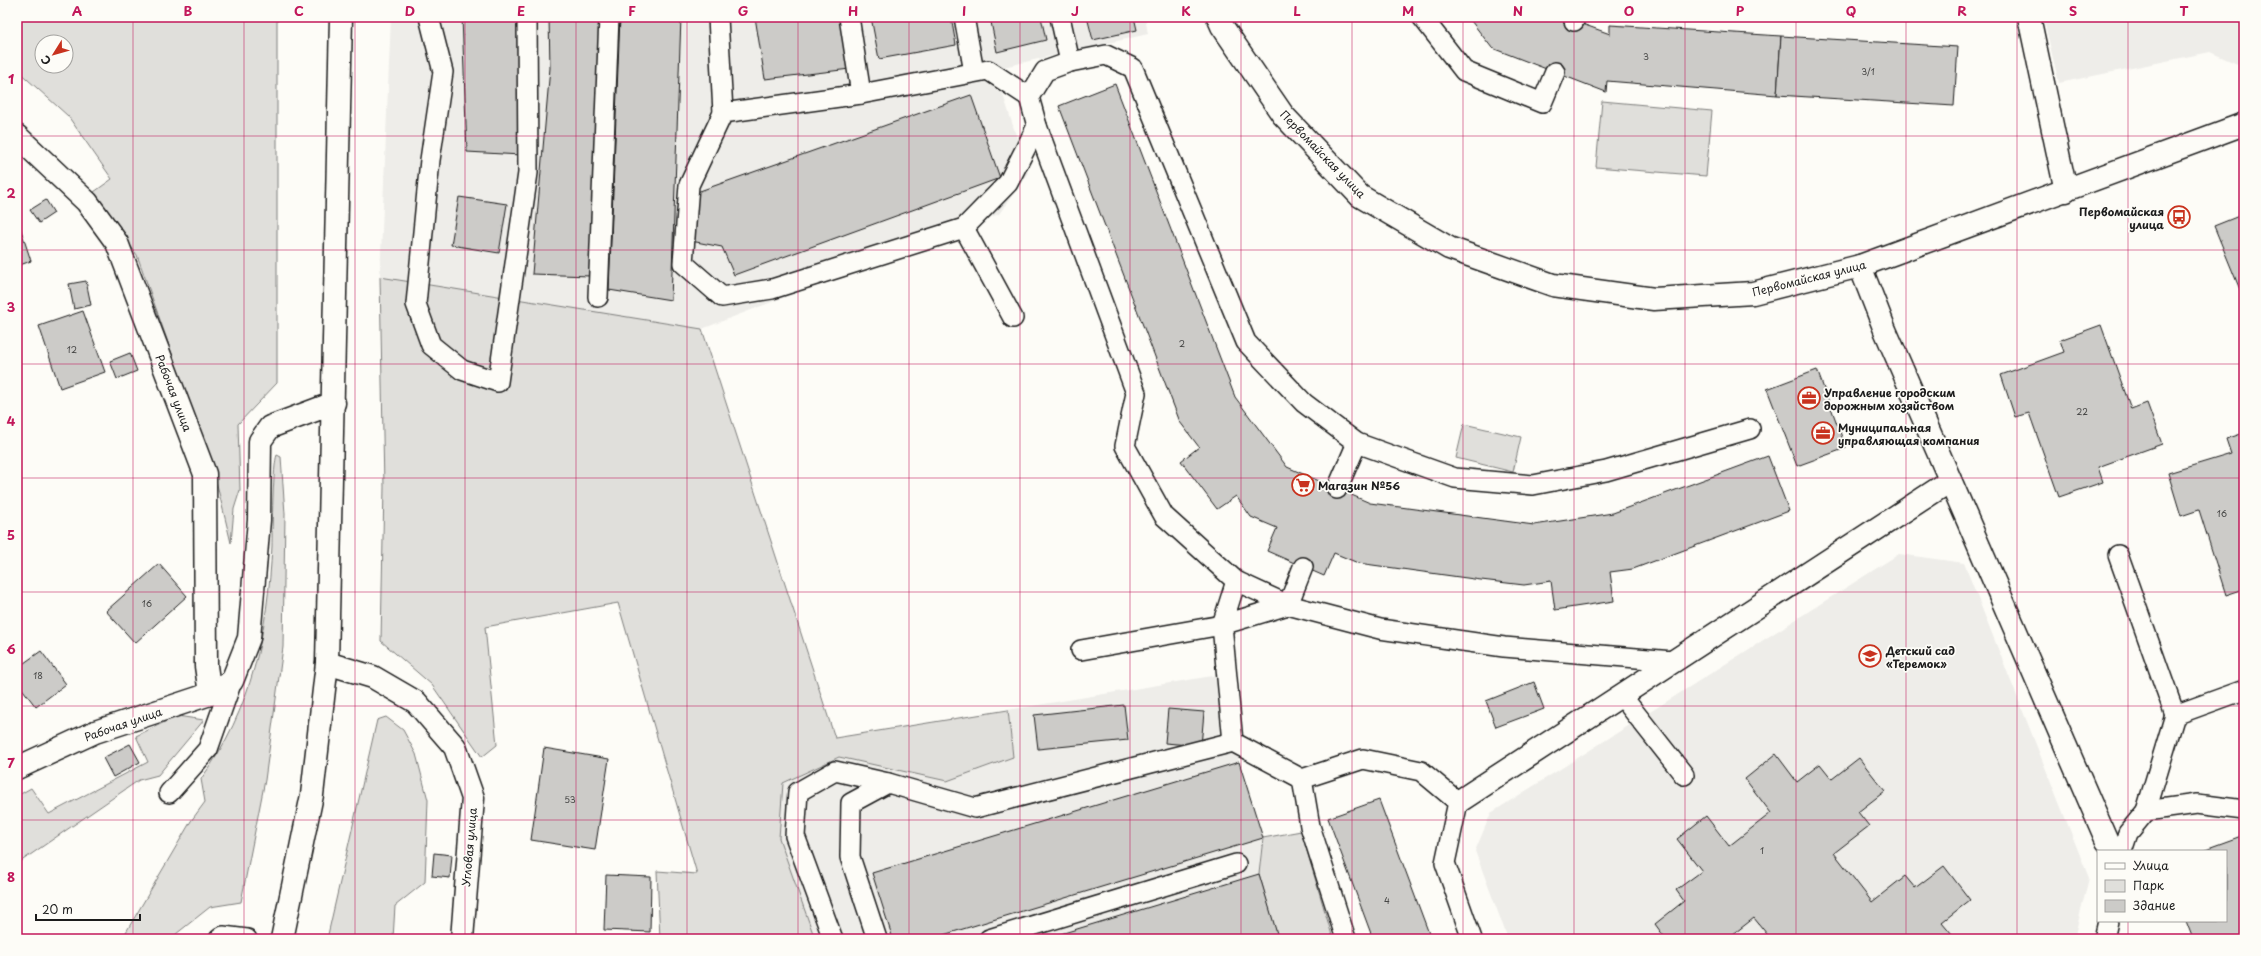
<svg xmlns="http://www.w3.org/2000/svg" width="2261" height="956" font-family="'Playpen Sans',sans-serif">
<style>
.built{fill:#eeede9}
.green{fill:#e0dfdb;stroke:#7e7e7c;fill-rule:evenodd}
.building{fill:#cccbc8;stroke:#1c1c1c}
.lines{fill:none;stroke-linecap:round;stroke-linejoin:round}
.lane-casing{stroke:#1c1c1c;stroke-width:22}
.street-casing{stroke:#1c1c1c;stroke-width:25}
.secondary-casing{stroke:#1c1c1c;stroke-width:25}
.lane{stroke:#fdfcf7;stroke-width:19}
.street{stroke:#fdfcf7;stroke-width:22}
.secondary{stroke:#fdfcf7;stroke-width:22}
.grid{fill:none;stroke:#c2185b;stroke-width:1;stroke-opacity:0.55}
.labels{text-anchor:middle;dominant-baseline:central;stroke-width:3.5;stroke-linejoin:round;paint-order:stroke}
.number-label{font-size:9px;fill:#484847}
.street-label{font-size:11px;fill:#1c1c1c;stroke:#fdfcf7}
.poi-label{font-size:11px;font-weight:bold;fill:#1c1c1c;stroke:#fdfcf7;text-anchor:start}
.neatline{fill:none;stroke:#c2185b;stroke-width:1.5}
.grid-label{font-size:13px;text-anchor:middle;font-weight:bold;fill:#c2185b}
</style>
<rect width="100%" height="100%" fill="#fdfcf7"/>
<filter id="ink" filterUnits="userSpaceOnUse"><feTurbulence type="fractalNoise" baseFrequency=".025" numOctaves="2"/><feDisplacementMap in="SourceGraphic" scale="8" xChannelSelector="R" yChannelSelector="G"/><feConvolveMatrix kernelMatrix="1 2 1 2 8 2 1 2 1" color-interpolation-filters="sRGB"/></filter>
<g filter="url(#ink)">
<g class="built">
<path d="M 391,17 L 1145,17 L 1148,34 L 995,69 L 1028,173 L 999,214 L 702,329 L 380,277 Z"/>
<path d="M 2043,17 L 2244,17 L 2244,67 L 2210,52 L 2059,83 Z"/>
<path d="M 1899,554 L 1964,563 L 2089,878 L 2074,939 L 1508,939 L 1475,851 L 1491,813 Z"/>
<path d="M 1218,675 L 1239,762 L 1262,838 L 1259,874 L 1278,939 L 815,939 L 779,838 L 783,783 L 839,757 L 947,781 L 1013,757 L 1008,710 Z"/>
</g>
<g class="green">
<path d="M 17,17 L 277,17 L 277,383 L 238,424 L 240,490 L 234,509 L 231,543 L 214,472 L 137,255 L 94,192 L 112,179 L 68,116 L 17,70 ZM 42,42 L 66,42 L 66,66 L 42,66 Z"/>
<path d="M 1602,101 L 1712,111 L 1706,176 L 1596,167 Z"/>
<path d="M 380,277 L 702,329 L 835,738 L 1008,710 L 1013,757 L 947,781 L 839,757 L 783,783 L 779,838 L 815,939 L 660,939 L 657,871 L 697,874 L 618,603 L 485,627 L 497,745 L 482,757 L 432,685 L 381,641 L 384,487 Z"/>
<path d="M 1464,424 L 1521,437 L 1513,472 L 1456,458 Z"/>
<path d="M 277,455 L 281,457 L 285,514 L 283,647 L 265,780 L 241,902 L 210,907 L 176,934 L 174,939 L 122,939 L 191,821 L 205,802 L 201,779 C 252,710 268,630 272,546 C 272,531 273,463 277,455 Z"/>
<path d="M 177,716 L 204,720 L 158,775 L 139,780 L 17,864 L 17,796 L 31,788 L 49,814 L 148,762 L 136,736 Z"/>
<path d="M 386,717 L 403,730 L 416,754 L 428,800 L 425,882 L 395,906 L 393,939 L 327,939 L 377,720 Z"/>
<path d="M 1301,831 L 1333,939 L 1278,939 L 1259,874 L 1263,838 Z"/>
</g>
<g class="building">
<path d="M 462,17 L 518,17 L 521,155 L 467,152 Z"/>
<path d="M 549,17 L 604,17 L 590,276 L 532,274 L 550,68 Z"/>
<path d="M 620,17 L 681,17 L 671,300 L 609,290 Z"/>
<path d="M 755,17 L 841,17 L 850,69 L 765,79 Z"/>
<path d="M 871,17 L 951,17 L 956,45 L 879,59 Z"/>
<path d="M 990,17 L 1041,17 L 1046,40 L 997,52 Z"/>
<path d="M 1087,17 L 1134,17 L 1137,30 L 1093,40 Z"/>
<path d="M 1468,17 L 1563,17 L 1610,34 L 1610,25 L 1781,36 L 1777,95 L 1607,81 L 1606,92 L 1492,48 Z"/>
<path d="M 1781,36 L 1958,47 L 1954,106 L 1777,95 Z"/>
<path d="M 1115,84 L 1235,397 L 1287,467 L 1370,503 L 1534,525 L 1613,513 L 1768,456 L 1789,511 L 1633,569 L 1610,572 L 1614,601 L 1555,610 L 1551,581 L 1524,585 L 1481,580 L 1358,563 L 1334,553 L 1324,576 L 1267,551 L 1277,528 L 1251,517 L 1236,496 L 1217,509 L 1181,461 L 1199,447 L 1180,422 L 1059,106 Z"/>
<path d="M 971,95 L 1000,178 L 734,275 L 722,247 L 691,241 L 697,192 Z"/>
<path d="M 459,197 L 507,204 L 499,253 L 451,245 Z"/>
<path d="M 46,200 L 54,213 L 39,223 L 30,210 Z"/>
<path d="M 2244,214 L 2244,297 L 2243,297 L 2214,226 Z"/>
<path d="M 17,218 L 31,261 L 17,266 Z"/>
<path d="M 86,281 L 91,305 L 74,309 L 69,284 Z"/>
<path d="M 83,311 L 105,372 L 60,388 L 39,326 Z"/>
<path d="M 2101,325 L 2131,409 L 2147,403 L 2162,444 L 2098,467 L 2103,482 L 2059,497 L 2029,413 L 2015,417 L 2001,375 L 2064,352 L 2060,340 Z"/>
<path d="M 130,353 L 137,371 L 117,379 L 110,361 Z"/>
<path d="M 1817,370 L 1846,448 L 1797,466 L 1767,389 Z"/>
<path d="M 2244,433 L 2244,589 L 2226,595 L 2199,510 L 2181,516 L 2168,473 L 2231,454 L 2226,439 Z"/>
<path d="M 159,564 L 187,596 L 135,643 L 106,611 Z"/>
<path d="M 41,651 L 66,684 L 36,707 L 17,682 L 17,668 Z"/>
<path d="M 1534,682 L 1544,709 L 1496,727 L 1486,701 Z"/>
<path d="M 1124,705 L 1128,740 L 1038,749 L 1034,715 Z"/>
<path d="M 1168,709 L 1204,712 L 1201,746 L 1165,743 Z"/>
<path d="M 130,744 L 140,762 L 113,777 L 103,758 Z"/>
<path d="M 544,748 L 609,759 L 595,850 L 531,840 Z"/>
<path d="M 1776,754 L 1797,782 L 1820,764 L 1832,779 L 1859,758 L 1885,791 L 1858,812 L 1869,826 L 1834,853 L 1872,902 L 1905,876 L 1915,888 L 1944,866 L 1970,900 L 1942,922 L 1952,934 L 1945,939 L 1771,939 L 1754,918 L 1727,939 L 1712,939 L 1709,936 L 1705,939 L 1666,939 L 1655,924 L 1684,901 L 1676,890 L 1702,871 L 1677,839 L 1706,816 L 1729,846 L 1771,813 L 1745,779 Z"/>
<path d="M 1239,762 L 1263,838 L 930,939 L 893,939 L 872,873 Z"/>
<path d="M 1379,800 L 1431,939 L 1373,939 L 1328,818 Z"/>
<path d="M 2244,835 L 2244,939 L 2193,939 L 2186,921 L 2226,921 L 2226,851 L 2200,851 Z"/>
<path d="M 434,853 L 452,855 L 450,878 L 432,876 Z"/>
<path d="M 1259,874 L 1278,937 L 1044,939 Z"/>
<path d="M 606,875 L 651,877 L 650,932 L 604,930 Z"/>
</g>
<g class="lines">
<g class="lane-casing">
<g id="lane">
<path d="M 429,17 L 443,72 L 430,160 L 416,304 L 431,345 L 462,370 L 498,382 L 528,173 L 527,17"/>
<path d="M 718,17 L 723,113 L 689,185 L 683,263 L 722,297 L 772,289 L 964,228 L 1008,183 L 1037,126"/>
<path d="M 849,17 L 861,94"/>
<path d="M 964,17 L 974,72"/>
<path d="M 1060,17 L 1070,62"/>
<path d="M 1422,17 L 1464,71 L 1542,103 L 1555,72"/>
<path d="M 1574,21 L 1575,17"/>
<path d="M 723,113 L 861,94 L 988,70 L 1029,97"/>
<path d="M 964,228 L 1013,318"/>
<path d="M 598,297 L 609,17"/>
<path d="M 1337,489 L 1357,443"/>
<path d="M 2118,555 L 2175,715"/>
<path d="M 1236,581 L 1222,625 L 1288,605 L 1303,567"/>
<path d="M 1081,650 L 1222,625 L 1233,742"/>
<path d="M 1673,661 L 1504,647 L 1380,629 L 1288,605 L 1236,581 L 1164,516 L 1125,446 L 1136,393 L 1037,126 L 1029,97 L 1045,71 L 1070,62 L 1106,55 L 1133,68 L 1246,342 L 1304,403 L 1357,443 L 1455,478 L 1533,485 L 1606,471 L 1750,429"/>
<path d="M 1621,695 L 1684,775"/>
<path d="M 169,793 L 208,749 L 232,681"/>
<path d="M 2146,811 L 2175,715 L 2244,690"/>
<path d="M 2122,851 L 2128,833 L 2146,811 L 2197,804 L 2244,810"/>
<path d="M 219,939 L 223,936 L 247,939"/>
<path d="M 833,939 L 795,836 L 798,792 L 835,771 L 888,783"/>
<path d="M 877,939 L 850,857 L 851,803 L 888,783 L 975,808 L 1233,742 L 1302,779"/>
<path d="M 989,939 L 1236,864"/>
<path d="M 1346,939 L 1310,826 L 1302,779 L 1363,759 L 1421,771 L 1458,802 L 1445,863 L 1472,939"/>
<path d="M 2104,939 L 2108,921"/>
</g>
</g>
<g class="street-casing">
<g id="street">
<path d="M 2029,17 L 2066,191"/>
<path d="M 17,136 L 87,202 L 117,243 L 205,474 L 206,666 L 210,694"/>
<path d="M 1860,266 L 1885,330 L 2107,841 L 2116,851"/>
<path d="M 327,663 L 373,677 L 416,702 L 455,747 L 473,798 L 462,939"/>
<path d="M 17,768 L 95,732 L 210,694 L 232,681 L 249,638 L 259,520 L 260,441 L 270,427 L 334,403"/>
<path d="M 1458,802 L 1950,481"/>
</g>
</g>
<g class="secondary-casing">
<g id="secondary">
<path d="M 1218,17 L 1222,26 L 1283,115 L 1360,196 L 1449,248 L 1553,285 L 1654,299 L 1753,293 L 1860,266 L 2244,124"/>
<path d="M 282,939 L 312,795 L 327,663 L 341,17"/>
</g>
</g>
<use href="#lane" class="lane"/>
<use href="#street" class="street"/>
<use href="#secondary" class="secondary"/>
</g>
</g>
<path class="grid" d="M 133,17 L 133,939M 244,17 L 244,939M 355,17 L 355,939M 465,17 L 465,939M 576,17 L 576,939M 687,17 L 687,939M 798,17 L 798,939M 909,17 L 909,939M 1020,17 L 1020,939M 1130,17 L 1130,939M 1241,17 L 1241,939M 1352,17 L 1352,939M 1463,17 L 1463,939M 1574,17 L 1574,939M 1685,17 L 1685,939M 1796,17 L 1796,939M 1906,17 L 1906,939M 2017,17 L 2017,939M 2128,17 L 2128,851M 17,136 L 2244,136M 17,250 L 2244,250M 17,364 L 2244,364M 17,478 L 2244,478M 17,592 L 2244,592M 17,706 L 2244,706M 17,820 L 2244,820M 2128,921 L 2128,939"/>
<defs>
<g id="bus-ring" transform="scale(1.15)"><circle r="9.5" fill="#fdfcf7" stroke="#c8321e" stroke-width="1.5"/><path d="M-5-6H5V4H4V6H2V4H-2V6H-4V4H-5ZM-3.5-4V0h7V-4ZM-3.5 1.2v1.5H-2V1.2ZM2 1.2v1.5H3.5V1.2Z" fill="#c8321e"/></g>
<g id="office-ring" transform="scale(1.15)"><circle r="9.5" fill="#fdfcf7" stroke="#c8321e" stroke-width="1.5"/><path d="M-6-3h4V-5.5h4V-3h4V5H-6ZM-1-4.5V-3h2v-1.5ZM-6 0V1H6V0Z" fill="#c8321e"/></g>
<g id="supermarket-ring" transform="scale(1.15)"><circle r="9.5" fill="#fdfcf7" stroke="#c8321e" stroke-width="1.5"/><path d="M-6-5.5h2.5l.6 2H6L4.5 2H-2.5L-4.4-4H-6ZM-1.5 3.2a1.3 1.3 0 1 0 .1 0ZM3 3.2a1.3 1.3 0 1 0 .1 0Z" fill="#c8321e"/></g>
<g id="school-ring" transform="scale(1.15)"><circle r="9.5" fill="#fdfcf7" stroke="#c8321e" stroke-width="1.5"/><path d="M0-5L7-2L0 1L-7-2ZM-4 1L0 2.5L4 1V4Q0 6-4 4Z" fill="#c8321e"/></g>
</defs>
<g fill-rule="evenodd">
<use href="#bus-ring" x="2179" y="217"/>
<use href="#office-ring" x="1809" y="398"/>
<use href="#office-ring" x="1823" y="433"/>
<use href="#supermarket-ring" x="1303" y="485"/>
<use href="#school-ring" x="1870" y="656"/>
</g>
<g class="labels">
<g class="number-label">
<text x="1646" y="56">3</text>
<text x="1868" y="71">3/1</text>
<text x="1182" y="343">2</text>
<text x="72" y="349">12</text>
<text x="2082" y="411">22</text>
<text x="2222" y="513">16</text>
<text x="147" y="603">16</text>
<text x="38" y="675">18</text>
<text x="570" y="799">53</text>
<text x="1762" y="850">1</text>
<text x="1387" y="900">4</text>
</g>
<g class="street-label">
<text transform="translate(1323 154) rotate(46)">Первомайская улица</text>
<text transform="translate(1809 278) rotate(-14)">Первомайская улица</text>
<text transform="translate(174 393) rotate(69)">Рабочая улица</text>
<text transform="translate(123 724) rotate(-19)">Рабочая улица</text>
<text transform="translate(469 847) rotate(-85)">Угловая улица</text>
</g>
<g class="poi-label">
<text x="2164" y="211" text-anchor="end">Первомайская<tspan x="2164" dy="13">улица</tspan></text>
<text x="1824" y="392">Управление городским<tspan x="1824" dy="13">дорожным хозяйством</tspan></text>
<text x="1838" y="427">Муниципальная<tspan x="1838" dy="13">управляющая компания</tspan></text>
<text x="1318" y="485">Магазин №56</text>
<text x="1886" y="650">Детский сад<tspan x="1886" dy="13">«Теремок»</tspan></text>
</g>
</g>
<rect width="2261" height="956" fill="none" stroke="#fdfcf7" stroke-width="44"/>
<rect x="2097" y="850" width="130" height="72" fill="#fdfcf7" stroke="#a3a29f"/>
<rect x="2105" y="863" width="20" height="6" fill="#fdfcf7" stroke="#a3a29f"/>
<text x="2133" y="870" font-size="12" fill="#1c1c1c">Улица</text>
<rect x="2105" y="880" width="20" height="12" fill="#e0dfdb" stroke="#a3a29f"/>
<text x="2133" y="890" font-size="12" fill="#1c1c1c">Парк</text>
<rect x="2105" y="900" width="20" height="12" fill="#cccbc8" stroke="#a3a29f"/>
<text x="2133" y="910" font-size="12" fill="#1c1c1c">Здание</text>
<g transform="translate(54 54) rotate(233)"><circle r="19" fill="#fdfcf7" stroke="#a3a29f"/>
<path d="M0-3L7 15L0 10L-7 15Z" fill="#c8321e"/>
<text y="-6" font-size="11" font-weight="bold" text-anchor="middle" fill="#1c1c1c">С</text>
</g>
<path d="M36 914v6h104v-6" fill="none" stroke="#1c1c1c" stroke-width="2"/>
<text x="42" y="914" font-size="12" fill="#1c1c1c" stroke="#fdfcf7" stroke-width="3" paint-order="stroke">20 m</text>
<rect x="22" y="22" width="2217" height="912" class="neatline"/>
<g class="grid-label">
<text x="77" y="16">A</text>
<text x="188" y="16">B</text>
<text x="299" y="16">C</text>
<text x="410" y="16">D</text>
<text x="521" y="16">E</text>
<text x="632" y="16">F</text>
<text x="743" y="16">G</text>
<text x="853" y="16">H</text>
<text x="964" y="16">I</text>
<text x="1075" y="16">J</text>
<text x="1186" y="16">K</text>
<text x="1297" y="16">L</text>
<text x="1408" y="16">M</text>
<text x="1518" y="16">N</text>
<text x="1629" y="16">O</text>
<text x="1740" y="16">P</text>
<text x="1851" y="16">Q</text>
<text x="1962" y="16">R</text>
<text x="2073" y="16">S</text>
<text x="2184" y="16">T</text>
<text x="11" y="84">1</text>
<text x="11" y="198">2</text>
<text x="11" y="312">3</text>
<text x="11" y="426">4</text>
<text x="11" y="540">5</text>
<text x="11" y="654">6</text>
<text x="11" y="768">7</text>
<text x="11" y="882">8</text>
</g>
</svg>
